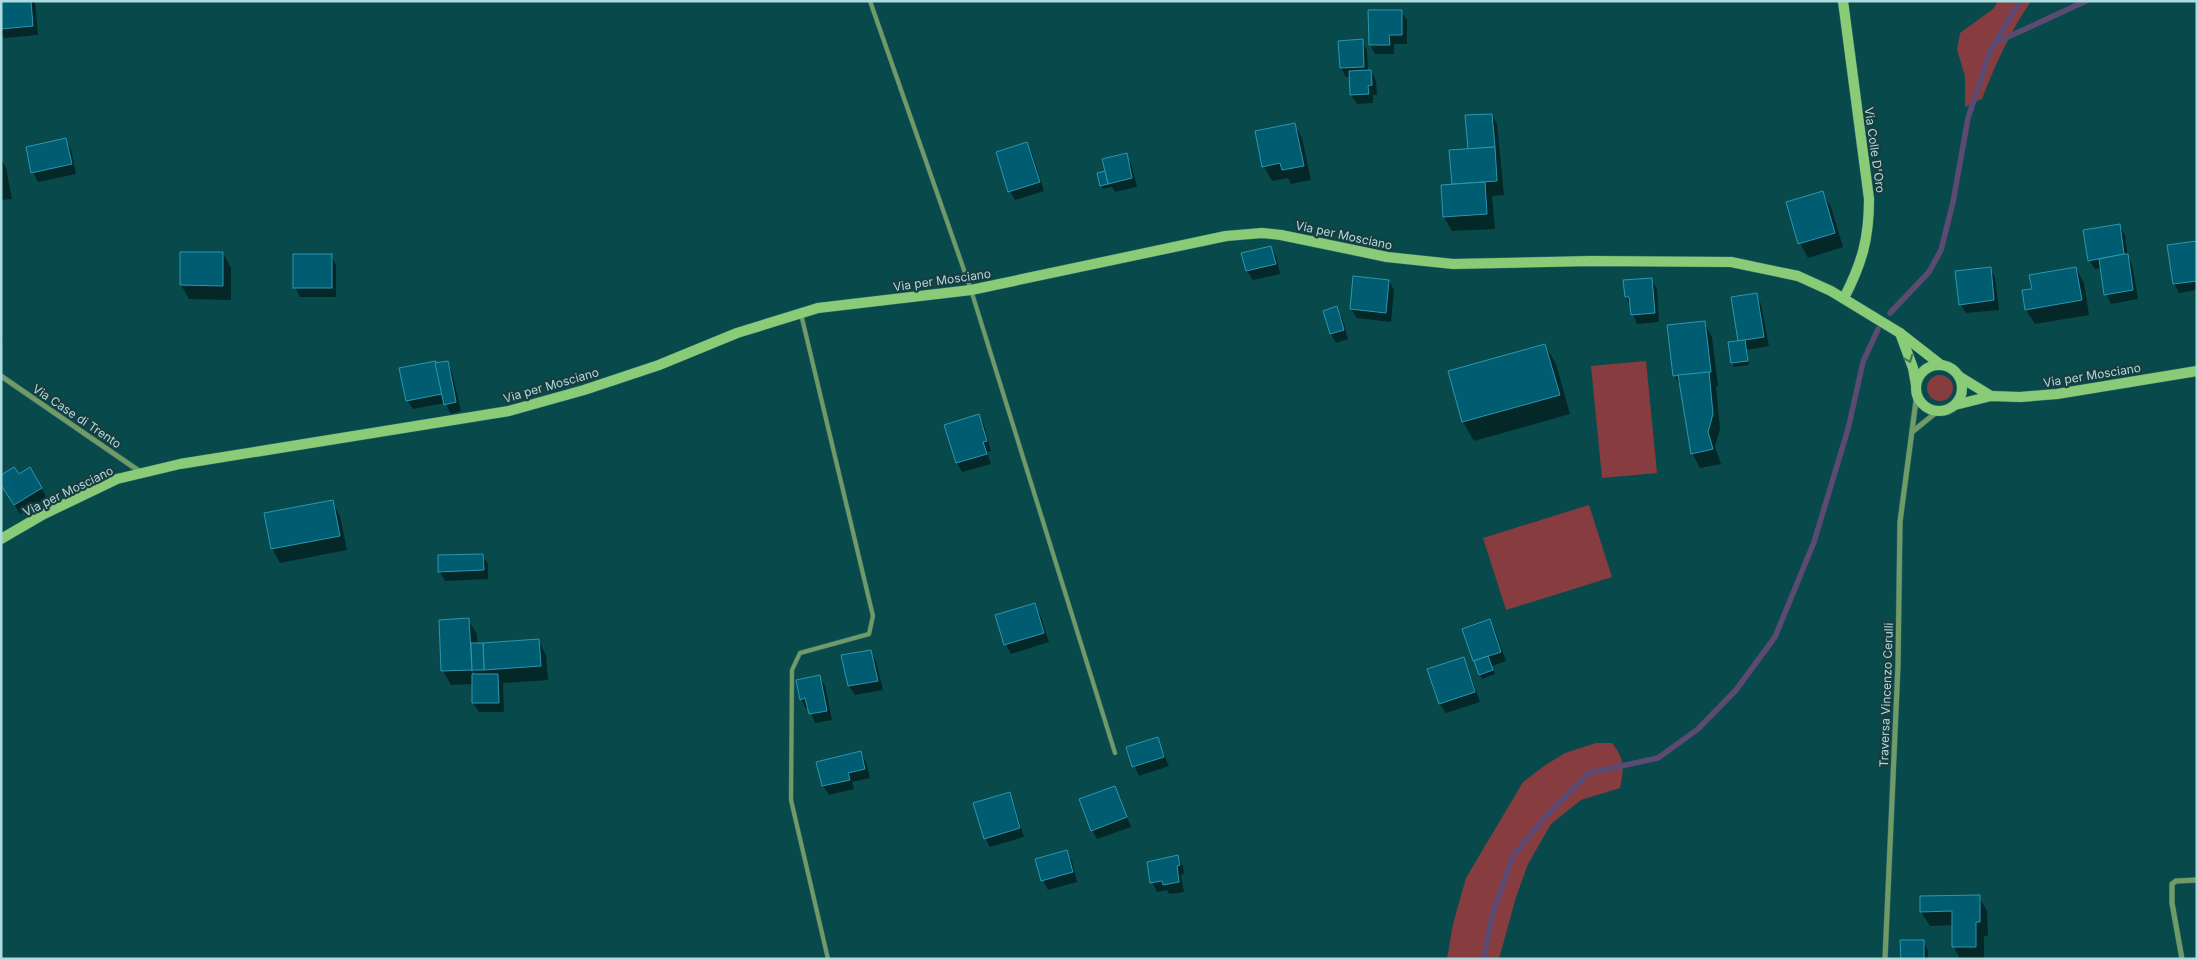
<svg xmlns="http://www.w3.org/2000/svg" width="2198" height="960" font-family="Inter,sans-serif">
<style>
.green{fill:#873c3f}
.shadow{fill:#0007;fill-rule:evenodd}
.lines{fill:none;stroke-linecap:round;stroke-linejoin:round}
.stream{stroke:#5c4a73;stroke-width:5.5}
.building{fill:#005c71;stroke:#2d96b1}
.lane-casing{stroke:#2c6a6c;stroke-width:5}
.street-casing{stroke:#2c6a6c;stroke-width:6}
.secondary-casing{stroke:#2c6a6c;stroke-width:11}
.lane{stroke:#719a66;stroke-width:4}
.street{stroke:#719a66;stroke-width:5}
.secondary{stroke:#8acb78;stroke-width:10}
.oneway{stroke:#477555}
.labels{text-anchor:middle;dominant-baseline:central;stroke-width:4.5;stroke-linejoin:round;paint-order:stroke}
.street-label{font-size:12px;fill:#acdcde;stroke:#1a3c3e}
</style>
<rect width="100%" height="100%" fill="#084a4c"/>
<g class="green">
<path d="M 1998,1 L 2031,1 C 2010,32 1995,65 1982,99 L 1965,107 L 1965,76 L 1957,50 L 1960,33 L 1993,9 Z"/>
<path d="M 1646,361 L 1657,473 L 1602,478 L 1591,366 Z"/>
<circle cx="1940" cy="388" r="13"/>
<path d="M 1589,505 L 1612,577 L 1506,610 L 1483,538 Z"/>
<path d="M 1596,743 L 1612,743 C 1625,759 1624,769 1620,788 L 1581,800 L 1551,824 L 1528,864 L 1516,897 L 1499,959 L 1447,959 L 1453,924 L 1466,878 L 1523,782 L 1544,766 L 1565,753 Z"/>
</g>
<g class="shadow">
<path d="M 1,1 L 35,1 L 38,35 L 4,38 L 1,33 Z"/>
<path d="M 1401,11 L 1407,20 L 1407,44 L 1394,44 L 1394,54 L 1375,54 L 1370,45 Z"/>
<path d="M 1362,41 L 1367,50 L 1368,71 L 1371,71 L 1376,81 L 1377,95 L 1373,95 L 1373,103 L 1357,104 L 1351,95 L 1350,77 L 1346,77 L 1341,68 L 1340,42 Z"/>
<path d="M 1492,115 L 1497,124 L 1504,195 L 1492,196 L 1495,229 L 1452,231 L 1444,217 L 1442,186 L 1453,185 L 1451,151 L 1469,150 Z"/>
<path d="M 1294,124 L 1302,138 L 1311,180 L 1291,184 L 1288,178 L 1272,181 L 1264,167 L 1256,132 Z"/>
<path d="M 66,140 L 71,149 L 76,174 L 38,182 L 33,172 Z"/>
<path d="M 1026,144 L 1032,153 L 1044,191 L 1015,200 L 1010,191 Z"/>
<path d="M 1126,155 L 1131,164 L 1137,187 L 1115,192 L 1112,187 L 1103,189 L 1101,185 L 1104,172 Z"/>
<path d="M 1,159 L 6,168 L 12,199 L 1,200 Z"/>
<path d="M 1822,192 L 1831,207 L 1843,247 L 1808,258 L 1800,243 Z"/>
<path d="M 2119,225 L 2125,235 L 2128,257 L 2132,264 L 2138,299 L 2111,304 L 2106,294 L 2102,268 L 2095,269 L 2089,260 Z"/>
<path d="M 2197,242 L 2197,290 L 2179,293 L 2174,283 Z"/>
<path d="M 1271,247 L 1276,256 L 1280,274 L 1253,280 L 1247,271 L 1243,254 Z"/>
<path d="M 223,253 L 231,268 L 231,300 L 189,299 L 181,285 Z"/>
<path d="M 331,255 L 336,265 L 336,297 L 300,297 L 295,287 Z"/>
<path d="M 1990,268 L 1995,278 L 1999,310 L 1966,313 L 1960,304 Z"/>
<path d="M 2076,268 L 2084,283 L 2089,315 L 2035,324 L 2026,310 L 2033,290 Z"/>
<path d="M 1651,279 L 1657,289 L 1659,322 L 1637,324 L 1626,297 Z"/>
<path d="M 1389,281 L 1394,290 L 1391,322 L 1357,318 L 1351,309 Z"/>
<path d="M 1756,294 L 1761,304 L 1769,346 L 1747,350 L 1749,365 L 1734,367 L 1732,363 Z"/>
<path d="M 1336,308 L 1342,317 L 1348,339 L 1336,343 L 1331,334 Z"/>
<path d="M 1704,322 L 1712,337 L 1718,386 L 1716,386 L 1720,429 L 1715,447 L 1721,464 L 1700,468 L 1692,453 L 1681,387 L 1674,375 Z"/>
<path d="M 1,330 L 3,342 L 1,342 Z"/>
<path d="M 1545,345 L 1556,364 L 1570,414 L 1474,441 L 1463,422 L 1449,372 Z"/>
<path d="M 447,362 L 452,372 L 461,411 L 451,414 L 445,403 L 413,409 L 407,400 L 436,364 Z"/>
<path d="M 979,416 L 984,425 L 991,451 L 987,452 L 991,464 L 962,472 L 957,463 Z"/>
<path d="M 30,469 L 47,498 L 20,514 L 1,482 Z"/>
<path d="M 332,501 L 340,516 L 347,550 L 280,563 L 272,548 Z"/>
<path d="M 482,555 L 488,564 L 488,579 L 445,581 L 440,572 Z"/>
<path d="M 1034,604 L 1040,614 L 1049,642 L 1011,654 L 1006,645 L 997,616 Z"/>
<path d="M 468,620 L 477,634 L 477,644 L 538,640 L 546,655 L 548,680 L 503,683 L 504,712 L 479,712 L 473,703 L 473,684 L 451,685 L 443,671 ZM 469,664 L 476,675 L 473,675 L 467,665 Z"/>
<path d="M 1490,620 L 1495,630 L 1506,661 L 1492,666 L 1495,674 L 1482,679 L 1474,661 Z"/>
<path d="M 871,652 L 876,661 L 883,690 L 855,695 L 849,686 L 843,656 Z"/>
<path d="M 1463,659 L 1468,668 L 1480,702 L 1446,713 L 1440,704 L 1429,670 Z"/>
<path d="M 819,676 L 825,686 L 832,720 L 815,723 L 809,708 L 806,709 L 801,699 Z"/>
<path d="M 1157,738 L 1169,766 L 1139,776 L 1127,748 Z"/>
<path d="M 860,752 L 866,762 L 870,778 L 852,782 L 854,789 L 829,795 L 823,786 L 818,763 Z"/>
<path d="M 1114,787 L 1131,827 L 1097,839 L 1092,830 Z"/>
<path d="M 1009,794 L 1014,803 L 1024,837 L 990,847 L 985,838 Z"/>
<path d="M 1066,852 L 1072,861 L 1077,882 L 1048,890 L 1043,880 Z"/>
<path d="M 1178,857 L 1183,866 L 1184,874 L 1181,875 L 1184,892 L 1169,894 L 1167,890 L 1157,892 L 1152,882 Z"/>
<path d="M 1979,897 L 1987,911 L 1988,936 L 1984,936 L 1984,959 L 1960,959 L 1954,947 L 1953,925 L 1930,926 L 1921,912 Z"/>
<path d="M 1923,941 L 1928,950 L 1928,959 L 1902,959 Z"/>
</g>
<g class="lines">
<g class="stream">
<path d="M 1997,42 L 2086,1"/>
<path d="M 1890,313 L 1929,272 L 1941,250 L 1953,202 L 1968,118 L 1977,91 L 1990,51 L 2020,1"/>
<path d="M 1484,959 L 1492,915 L 1513,856 L 1546,816 L 1589,773 L 1658,758 L 1698,729 L 1736,690 L 1775,637 L 1814,542 L 1848,429 L 1863,362 L 1878,329"/>
</g>
</g>
<g class="building">
<path d="M 1,1 L 31,1 L 33,26 L 1,29 Z"/>
<path d="M 1368,10 L 1402,10 L 1402,35 L 1389,35 L 1390,45 L 1369,45 Z"/>
<path d="M 1363,39 L 1364,67 L 1340,68 L 1338,41 Z"/>
<path d="M 1371,70 L 1372,85 L 1368,86 L 1369,94 L 1350,95 L 1349,71 Z"/>
<path d="M 1492,114 L 1495,147 L 1468,149 L 1465,115 Z"/>
<path d="M 1295,123 L 1304,166 L 1282,170 L 1280,163 L 1262,167 L 1255,131 Z"/>
<path d="M 66,138 L 72,164 L 31,173 L 26,147 Z"/>
<path d="M 1027,142 L 1040,182 L 1008,192 L 996,152 Z"/>
<path d="M 1495,147 L 1497,181 L 1452,184 L 1449,150 Z"/>
<path d="M 1127,153 L 1132,178 L 1108,184 L 1102,159 Z"/>
<path d="M 1105,171 L 1108,184 L 1100,186 L 1097,173 Z"/>
<path d="M 1485,182 L 1487,214 L 1443,217 L 1441,185 Z"/>
<path d="M 1823,191 L 1835,233 L 1798,244 L 1786,202 Z"/>
<path d="M 2120,224 L 2124,254 L 2088,261 L 2083,230 Z"/>
<path d="M 2197,241 L 2197,281 L 2173,284 L 2167,245 Z"/>
<path d="M 1271,246 L 1276,264 L 1246,271 L 1241,253 Z"/>
<path d="M 180,252 L 223,252 L 223,286 L 180,285 Z"/>
<rect x="293" y="254" width="39" height="34"/>
<path d="M 2124,254 L 2128,254 L 2133,290 L 2104,295 L 2099,259 Z"/>
<path d="M 1991,267 L 1994,300 L 1959,305 L 1955,271 Z"/>
<path d="M 2076,267 L 2082,300 L 2025,310 L 2022,290 L 2032,289 L 2029,275 Z"/>
<path d="M 1353,276 L 1389,280 L 1386,313 L 1350,309 Z"/>
<path d="M 1652,278 L 1655,313 L 1631,315 L 1629,297 L 1625,297 L 1623,280 Z"/>
<path d="M 1757,293 L 1764,337 L 1738,341 L 1731,297 Z"/>
<path d="M 1337,306 L 1344,330 L 1330,334 L 1323,311 Z"/>
<path d="M 1705,321 L 1711,372 L 1673,376 L 1667,325 Z"/>
<path d="M 1745,340 L 1748,361 L 1731,363 L 1728,342 Z"/>
<path d="M 1545,344 L 1560,395 L 1462,422 L 1448,371 Z"/>
<path d="M 436,361 L 442,394 L 406,401 L 399,368 Z"/>
<path d="M 448,361 L 456,402 L 444,405 L 435,363 Z"/>
<path d="M 1709,372 L 1713,414 L 1708,432 L 1713,449 L 1691,454 L 1678,375 Z"/>
<path d="M 979,414 L 987,441 L 983,442 L 987,454 L 956,463 L 944,425 Z"/>
<path d="M 14,467 L 19,474 L 30,467 L 42,488 L 14,505 L 1,485 L 1,475 Z"/>
<path d="M 333,500 L 340,536 L 271,549 L 264,513 Z"/>
<path d="M 483,554 L 484,570 L 438,572 L 438,555 Z"/>
<path d="M 1035,603 L 1044,633 L 1004,645 L 995,615 Z"/>
<path d="M 469,618 L 472,670 L 441,671 L 439,620 Z"/>
<path d="M 1490,619 L 1501,652 L 1473,661 L 1462,629 Z"/>
<path d="M 539,639 L 541,666 L 484,670 L 483,643 Z"/>
<path d="M 471,643 L 483,643 L 484,670 L 472,670 Z"/>
<path d="M 871,650 L 878,681 L 848,686 L 841,655 Z"/>
<path d="M 1488,656 L 1493,670 L 1479,675 L 1474,661 Z"/>
<path d="M 1464,657 L 1475,692 L 1439,704 L 1427,669 Z"/>
<path d="M 472,674 L 498,674 L 499,703 L 472,703 Z"/>
<path d="M 820,675 L 827,711 L 809,714 L 805,698 L 800,700 L 796,680 Z"/>
<path d="M 1158,737 L 1164,757 L 1132,767 L 1126,747 Z"/>
<path d="M 861,751 L 865,769 L 848,773 L 850,780 L 822,786 L 816,762 Z"/>
<path d="M 1115,786 L 1127,817 L 1091,831 L 1079,799 Z"/>
<path d="M 1010,792 L 1020,828 L 984,839 L 973,803 Z"/>
<path d="M 1067,850 L 1073,872 L 1041,881 L 1035,859 Z"/>
<path d="M 1178,855 L 1180,865 L 1177,866 L 1179,882 L 1163,885 L 1162,881 L 1150,883 L 1147,862 Z"/>
<path d="M 1980,895 L 1980,922 L 1976,922 L 1976,947 L 1952,947 L 1952,911 L 1920,912 L 1920,896 Z"/>
<path d="M 1900,940 L 1924,940 L 1924,959 L 1901,959 Z"/>
</g>
<g class="lines">
<g class="lane-casing">
<g id="lane">
<path d="M 870,1 L 971,290 L 1115,753"/>
<path d="M 801,314 L 873,616 L 869,634 L 800,653 L 792,670 L 791,800 L 828,959"/>
</g>
</g>
<g class="street-casing">
<g id="street">
<path d="M 1,376 L 142,473"/>
<path d="M 1912,432 L 1938,411"/>
<path d="M 1885,959 L 1898,665 L 1900,522 L 1917,393"/>
<path d="M 2182,959 L 2172,903 L 2172,884 L 2176,881 L 2197,880"/>
</g>
</g>
<g class="secondary-casing">
<g id="secondary">
<path d="M 1843,1 L 1869,199 C 1869,239 1862,263 1844,298"/>
<path d="M 1900,333 L 1913,368 L 1916,385"/>
<circle cx="1939" cy="388" r="23"/>
<path d="M 1960,377 L 1991,396"/>
<path d="M 1955,405 L 1991,396 L 2020,397 L 2057,394 L 2197,371"/>
<path d="M 1,539 L 44,514 L 117,479 L 180,464 L 509,411 L 584,390 L 659,365 L 737,333 L 818,308 L 971,290 L 1226,236 L 1262,233 L 1281,235 L 1387,257 L 1453,264 L 1591,261 L 1731,262 L 1798,276 L 1831,291 L 1900,333 L 1941,365"/>
</g>
</g>
<use href="#lane" class="lane"/>
<use href="#street" class="street"/>
<use href="#secondary" class="secondary"/>
</g>
<defs><path id="oneway-chevron" d="M-2-3.5L2.5 0L-2 3.5" fill="none" stroke-width="1.6" stroke-linecap="round" stroke-linejoin="round" transform="scale(1.25)"/></defs>
<use class="oneway" href="#oneway-chevron" transform="translate(1909 359) rotate(68)"/>
<g class="labels">
<g class="street-label">
<text transform="translate(1875 150) rotate(82)">Via Colle D'Oro</text>
<text transform="translate(1344 235) rotate(12)">Via per Mosciano</text>
<text transform="translate(942 280) rotate(-8)">Via per Mosciano</text>
<text transform="translate(2092 375) rotate(-9)">Via per Mosciano</text>
<text transform="translate(551 385) rotate(-16)">Via per Mosciano</text>
<text transform="translate(77 416) rotate(34)">Via Case di Trento</text>
<text transform="translate(68 491) rotate(-26)">Via per Mosciano</text>
<text transform="translate(1886 695) rotate(-88)">Traversa Vincenzo Cerulli</text>
</g>
</g>
<rect width="2198" height="960" fill="none" stroke="#acdcde" stroke-width="5"/>
</svg>
